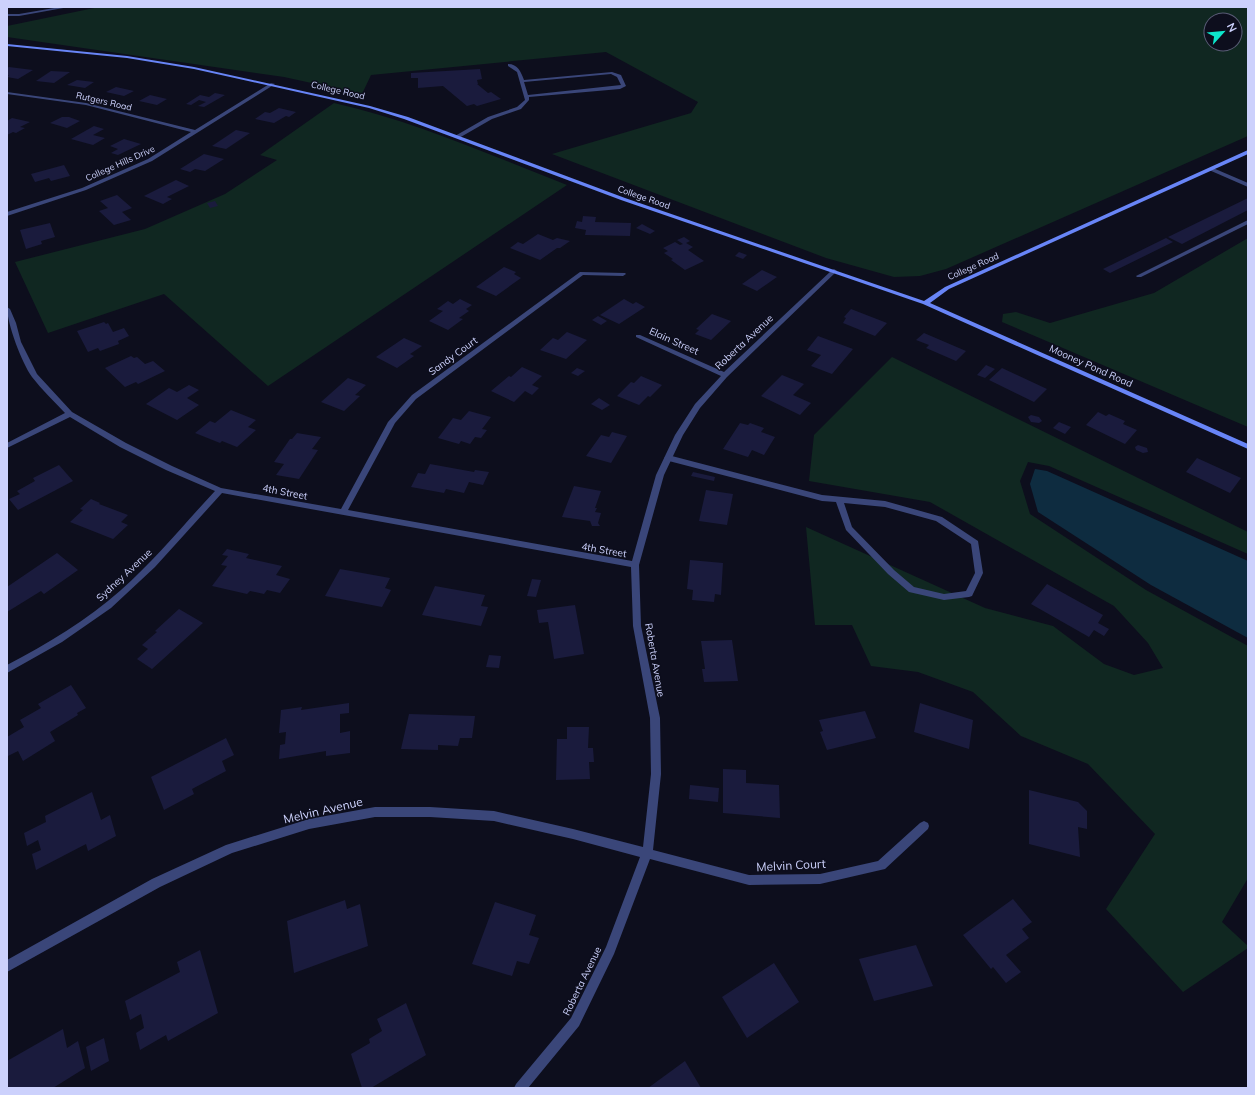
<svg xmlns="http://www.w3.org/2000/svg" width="1255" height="1095" font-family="Mulish,sans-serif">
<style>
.green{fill:#102721;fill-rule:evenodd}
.water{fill:#0e2c40}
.building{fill:#1a1b3d}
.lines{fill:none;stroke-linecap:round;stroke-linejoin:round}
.lane{fill:#3a4679;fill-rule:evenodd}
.street{fill:#3a4679;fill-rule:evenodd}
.secondary{fill:#6885f7;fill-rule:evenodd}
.labels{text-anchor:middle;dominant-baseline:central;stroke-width:3;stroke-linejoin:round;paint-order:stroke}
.far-street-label{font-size:9px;fill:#ccd1fc;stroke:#0d0e1d}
.street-label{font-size:10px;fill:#ccd1fc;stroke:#0d0e1d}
.near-street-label{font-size:12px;fill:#ccd1fc;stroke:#0d0e1d}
</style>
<rect width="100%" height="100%" fill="#0d0e1d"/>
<g class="green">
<path d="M 99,7 L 1248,7 L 1248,136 L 946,269 L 920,276 L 894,277 L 826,258 L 552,154 L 691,113 L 698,102 L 606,52 L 371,75 L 362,94 L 284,77 L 7,37 L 7,26 ZM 1211,20 L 1235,20 L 1235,44 L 1211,44 Z"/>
<path d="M 334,103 C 414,121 490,155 567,185 L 268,386 L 164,294 L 48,333 L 15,262 L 145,229 L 225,194 L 277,160 L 260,155 Z"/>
<path d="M 1248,238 L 1248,427 L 1002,322 L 1003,314 L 1016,312 L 1050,323 L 1154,293 Z"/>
<path d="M 892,357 L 1248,532 L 1248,554 L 1049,466 L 1028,462 L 1020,481 L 1030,514 L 1146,590 L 1248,646 L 1248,878 L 1222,922 L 1248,946 L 1248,948 L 1183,992 L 1106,909 L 1155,834 L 1088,764 L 1021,736 L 973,692 L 918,672 L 871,666 L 852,625 L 815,625 L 806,527 L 985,608 L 1053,626 L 1104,664 L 1134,675 L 1163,668 L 1148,643 L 1114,606 L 930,502 L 809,481 L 814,435 Z"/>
</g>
<path class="water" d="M 1035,469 L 1047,471 L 1248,561 L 1248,638 L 1151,585 L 1038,512 L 1030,484 Z"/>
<g class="building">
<path d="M 9,67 L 33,70 L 18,79 L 7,77 L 9,75 L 7,75 L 7,68 Z"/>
<path d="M 480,69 L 482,79 L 477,80 L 478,84 L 477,84 L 488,93 L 491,92 L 501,99 L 477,106 L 474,104 L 467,106 L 443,86 L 418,88 L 418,78 L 411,78 L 411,73 Z"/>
<path d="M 51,71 L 70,72 L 54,83 L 36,81 Z"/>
<path d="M 77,80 L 94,82 L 85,88 L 67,85 Z"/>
<path d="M 116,87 L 134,91 L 124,96 L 106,92 Z"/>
<path d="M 215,93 L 225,95 L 204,107 L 198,106 L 206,102 L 199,100 L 191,105 L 186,104 L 200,95 L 209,97 Z"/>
<path d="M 150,95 L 167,99 L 157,105 L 139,101 Z"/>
<path d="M 279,108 L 296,112 L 289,117 L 286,116 L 274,123 L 255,119 L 265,112 L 270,113 Z"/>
<path d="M 62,117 L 69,117 L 80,121 L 67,128 L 50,123 Z"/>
<path d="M 12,118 L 30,122 L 20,127 L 25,128 L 16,133 L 13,132 L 7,135 L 7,121 Z"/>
<path d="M 94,126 L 104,129 L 93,135 L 105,138 L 93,145 L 71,139 Z"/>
<path d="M 236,130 L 250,133 L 226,149 L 212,146 Z"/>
<path d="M 124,139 L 141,144 L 118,155 L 111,153 L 118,149 L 110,146 Z"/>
<path d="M 204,154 L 224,159 L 205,171 L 195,169 L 190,172 L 180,169 Z"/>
<path d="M 64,165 L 70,176 L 51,181 L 49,178 L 35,182 L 31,174 Z"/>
<path d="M 176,180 L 189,186 L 167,197 L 172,199 L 163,204 L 144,196 Z"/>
<path d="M 117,195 L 132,208 L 122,212 L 131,220 L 114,225 L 99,211 L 108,208 L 100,201 Z"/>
<path d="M 1248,198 L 1248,210 L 1182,244 L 1168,237 Z"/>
<path d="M 215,201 L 218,206 L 210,208 L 207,203 Z"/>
<path d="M 583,216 L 596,217 L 595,222 L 631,223 L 630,236 L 585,235 L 586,230 L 575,228 L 577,221 L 582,222 Z"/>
<path d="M 50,223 L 55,237 L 41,241 L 42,244 L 26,249 L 20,230 Z"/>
<path d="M 642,224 L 655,231 L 650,234 L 636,228 Z"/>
<path d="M 538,234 L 553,240 L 557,238 L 570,241 L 560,248 L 557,248 L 540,260 L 510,248 L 518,242 L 523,244 Z"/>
<path d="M 684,237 L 690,241 L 686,243 L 693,247 L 688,250 L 704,261 L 685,270 L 671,260 L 673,259 L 664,253 L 668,251 L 663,248 L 675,242 L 680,245 L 683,244 L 677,240 Z"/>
<path d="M 1166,238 L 1173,242 L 1110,273 L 1103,269 Z"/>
<path d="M 739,252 L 747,255 L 743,259 L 735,256 Z"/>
<path d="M 504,267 L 516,272 L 514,274 L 521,278 L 496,296 L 476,287 Z"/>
<path d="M 762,270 L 777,277 L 757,291 L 742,284 Z"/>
<path d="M 460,299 L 472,305 L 466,309 L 469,311 L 459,318 L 463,319 L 448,330 L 429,321 L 443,311 L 437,309 L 448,301 L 453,304 Z"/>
<path d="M 624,299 L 633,304 L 636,302 L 645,307 L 619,324 L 600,315 Z"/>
<path d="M 851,309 L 887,323 L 875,336 L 843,323 L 846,318 L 844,317 Z"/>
<path d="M 712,314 L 731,321 L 711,340 L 695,334 L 699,330 L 696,329 Z"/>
<path d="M 598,316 L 607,321 L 601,325 L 592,320 Z"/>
<path d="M 104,322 L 106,324 L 108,323 L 113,332 L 124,328 L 129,336 L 118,341 L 119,344 L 100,351 L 98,348 L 88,352 L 77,331 Z"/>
<path d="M 567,332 L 587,340 L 566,359 L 540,350 L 553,338 L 558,340 Z"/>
<path d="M 924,333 L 966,351 L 956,361 L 926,348 L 929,345 L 916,340 Z"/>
<path d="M 818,336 L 853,349 L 832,374 L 811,366 L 821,355 L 807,350 Z"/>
<path d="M 404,338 L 422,346 L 410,354 L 414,356 L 397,368 L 376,357 Z"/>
<path d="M 131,356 L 134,358 L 137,357 L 145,364 L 153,361 L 165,371 L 138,384 L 136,382 L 125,387 L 105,368 Z"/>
<path d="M 986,365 L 995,369 L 985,378 L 977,375 Z"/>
<path d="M 522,367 L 542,376 L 532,385 L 539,388 L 532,395 L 525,391 L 514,402 L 491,391 L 509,376 L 511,377 Z"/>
<path d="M 577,368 L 585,371 L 578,376 L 571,373 Z"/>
<path d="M 1002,368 L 1047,389 L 1034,402 L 989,380 Z"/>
<path d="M 782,375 L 804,384 L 793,395 L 811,403 L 800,415 L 761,396 Z"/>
<path d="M 641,376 L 662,385 L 650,397 L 648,396 L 639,405 L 617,396 L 631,382 L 634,383 Z"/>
<path d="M 348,378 L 366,385 L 355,395 L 360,396 L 344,411 L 321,402 Z"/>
<path d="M 189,385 L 199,390 L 187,398 L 199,405 L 177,420 L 146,404 L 169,388 L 177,392 Z"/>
<path d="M 599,398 L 610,405 L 602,410 L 591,404 Z"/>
<path d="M 231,410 L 256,420 L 248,427 L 256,430 L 237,447 L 222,441 L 220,443 L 195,433 L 210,421 L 215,423 Z"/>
<path d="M 469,411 L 491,417 L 482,429 L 487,430 L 481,438 L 475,437 L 470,444 L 461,441 L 459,444 L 438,438 L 453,418 L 461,420 Z"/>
<path d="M 1098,412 L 1106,416 L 1109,414 L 1125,421 L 1123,424 L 1137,430 L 1125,444 L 1086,425 Z"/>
<path d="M 1031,415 L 1039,417 L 1042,421 L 1039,423 L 1031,422 L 1028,417 Z"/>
<path d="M 1059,422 L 1071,427 L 1065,434 L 1053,428 Z"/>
<path d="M 740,423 L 748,425 L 750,423 L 764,428 L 761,432 L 775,437 L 764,455 L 752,450 L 748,457 L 723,449 Z"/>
<path d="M 612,432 L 627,436 L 611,463 L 586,456 L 601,435 L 609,437 Z"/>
<path d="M 297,433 L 321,437 L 312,449 L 318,450 L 299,479 L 276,475 L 284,464 L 274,462 L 290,439 L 292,439 Z"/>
<path d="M 1138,445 L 1147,448 L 1148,452 L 1143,453 L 1136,450 L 1135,447 Z"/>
<path d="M 1197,458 L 1241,478 L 1230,493 L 1186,472 Z"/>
<path d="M 430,464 L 474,472 L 475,470 L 489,472 L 483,485 L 469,482 L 464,493 L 446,489 L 444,493 L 411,487 L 418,473 L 425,474 Z"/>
<path d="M 59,465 L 73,481 L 18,510 L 9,499 L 20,494 L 17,491 L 35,481 L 33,478 Z"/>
<path d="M 693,472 L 715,477 L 714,481 L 691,476 Z"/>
<path d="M 574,486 L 601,491 L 595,508 L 597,508 L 595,512 L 601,513 L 598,523 L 600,526 L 592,526 L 590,521 L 562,517 Z"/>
<path d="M 706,490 L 733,494 L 727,525 L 699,521 Z"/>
<path d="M 91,499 L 100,503 L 99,504 L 128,515 L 121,522 L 128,525 L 113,539 L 70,522 L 83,510 L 80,509 Z"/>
<path d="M 227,549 L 249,554 L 246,558 L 282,566 L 276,575 L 290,579 L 280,593 L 267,590 L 264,594 L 250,591 L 247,594 L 212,586 L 227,566 L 221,565 L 228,556 L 222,555 Z"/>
<path d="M 57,553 L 78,570 L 44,594 L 41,591 L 7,612 L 7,587 Z"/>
<path d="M 690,560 L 723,563 L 721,595 L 715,594 L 714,602 L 692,600 L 693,590 L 687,589 Z"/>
<path d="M 340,569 L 390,578 L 385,588 L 391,590 L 382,607 L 325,596 Z"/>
<path d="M 532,579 L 541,580 L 536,597 L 527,596 Z"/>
<path d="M 1047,584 L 1103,615 L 1098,623 L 1109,629 L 1104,636 L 1094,630 L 1089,637 L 1031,604 Z"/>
<path d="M 435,586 L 485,595 L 481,606 L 488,607 L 481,626 L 422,615 Z"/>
<path d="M 575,605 L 584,654 L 554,659 L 548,622 L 539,623 L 537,610 Z"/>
<path d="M 179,609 L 203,623 L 152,669 L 137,659 L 148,649 L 142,645 L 157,632 L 155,631 Z"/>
<path d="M 732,640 L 738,681 L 704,682 L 702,669 L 705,669 L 701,641 Z"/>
<path d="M 489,655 L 501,656 L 499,668 L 486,667 Z"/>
<path d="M 71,685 L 86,708 L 77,713 L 78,715 L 50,732 L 55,741 L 23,761 L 18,751 L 8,756 L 7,737 L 24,727 L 20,720 L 41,708 L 38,704 Z"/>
<path d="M 349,703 L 349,713 L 340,714 L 340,733 L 350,731 L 350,753 L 326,756 L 326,751 L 279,759 L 280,745 L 285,744 L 286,732 L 279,733 L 281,710 L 302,707 L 301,710 Z"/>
<path d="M 920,703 L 973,720 L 969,749 L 914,732 Z"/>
<path d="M 865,711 L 876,738 L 827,750 L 820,732 L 823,731 L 819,720 Z"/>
<path d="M 409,714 L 475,716 L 472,738 L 460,738 L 458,746 L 438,745 L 438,750 L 401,749 Z"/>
<path d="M 567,727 L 589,727 L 588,748 L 593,748 L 594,762 L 589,762 L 590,779 L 556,780 L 557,739 L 567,739 Z"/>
<path d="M 226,738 L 234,755 L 222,761 L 226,771 L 192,789 L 194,794 L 164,810 L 151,777 Z"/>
<path d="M 723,769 L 746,770 L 746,783 L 779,785 L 780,818 L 723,813 Z"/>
<path d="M 690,785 L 719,788 L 718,802 L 689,799 Z"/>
<path d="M 1029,790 L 1078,802 L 1087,811 L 1087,829 L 1078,827 L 1080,857 L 1029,844 Z"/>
<path d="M 92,792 L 101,820 L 110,815 L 116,836 L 88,851 L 86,844 L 36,870 L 32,854 L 41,850 L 38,840 L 27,846 L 24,833 L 46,822 L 45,816 Z"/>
<path d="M 1013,899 L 1032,922 L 1022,929 L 1029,938 L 1006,955 L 1021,972 L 1006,983 L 993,967 L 991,969 L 963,935 Z"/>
<path d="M 345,900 L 347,909 L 360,904 L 368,946 L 294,973 L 287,921 Z"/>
<path d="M 495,902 L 536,915 L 529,935 L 539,938 L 529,964 L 517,961 L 512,976 L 472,964 Z"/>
<path d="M 916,945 L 933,986 L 874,1001 L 859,959 Z"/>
<path d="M 200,950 L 218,1013 L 168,1041 L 166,1035 L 140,1050 L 136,1033 L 144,1028 L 141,1014 L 130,1020 L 125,1001 L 180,972 L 177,962 Z"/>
<path d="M 774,963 L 799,1002 L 747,1038 L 722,997 Z"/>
<path d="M 406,1003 L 426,1055 L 371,1088 L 362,1088 L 351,1054 L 370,1043 L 369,1039 L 382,1031 L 377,1019 Z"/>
<path d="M 63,1029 L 67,1048 L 78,1041 L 85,1068 L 53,1088 L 7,1088 L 7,1061 Z"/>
<path d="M 104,1038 L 109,1061 L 91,1071 L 86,1047 Z"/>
<path d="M 685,1061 L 701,1088 L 648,1088 Z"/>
</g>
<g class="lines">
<g class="lane">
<path d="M 508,64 C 518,64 521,72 524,80 L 612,72 L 621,75 L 626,86 L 620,89 L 529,97 L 529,100 L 521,109 L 492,119 L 459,138 L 455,138 L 455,136 L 488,117 L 517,107 L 525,100 L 517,72 L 508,66 ZM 611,74 L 617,77 L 621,85 L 528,95 L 524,82 Z"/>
<path d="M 1209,168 L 1213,168 L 1248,183 L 1248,187 L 1209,170 Z"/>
<path d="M 1248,220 L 1248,224 L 1141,277 L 1137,277 L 1136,276 Z"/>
<path d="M 668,455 L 822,495 L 885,501 L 942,517 L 978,541 L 983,573 L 972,596 L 969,597 L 944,600 L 909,592 L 888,574 L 846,530 L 836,502 L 822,501 L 665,460 L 664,458 ZM 844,503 L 885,507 L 936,521 L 971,544 L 975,573 L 966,591 L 944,594 L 914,587 L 894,570 L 852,527 Z"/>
</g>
<g class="street">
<path d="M 60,7 L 69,7 L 19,16 L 7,16 L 7,14 L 19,14 Z"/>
<path d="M 271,83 L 275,84 L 152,161 L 86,190 L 7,216 L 7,212 L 82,188 L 148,159 L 191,132 L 86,105 L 7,94 L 7,92 L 86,103 L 195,130 Z"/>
<path d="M 834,269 L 837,271 L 836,272 L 727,377 L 700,408 L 683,435 L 664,475 L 639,565 L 641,626 L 660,718 L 661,774 L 653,850 L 749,875 L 820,874 L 878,861 L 920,823 L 924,821 L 928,823 L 929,826 L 928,829 L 885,869 L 820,884 L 749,885 L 650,859 L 614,954 L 579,1026 L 528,1088 L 514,1088 L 516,1084 L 571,1018 L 606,947 L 640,857 L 573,839 L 494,821 L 430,817 L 375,817 L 309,829 L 232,853 L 160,887 L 7,972 L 7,960 L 152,879 L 226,845 L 309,819 L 375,807 L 430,807 L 494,811 L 573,829 L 643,847 L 651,774 L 650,718 L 633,626 L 631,567 L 222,493 L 155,567 L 111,608 L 62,642 L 7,673 L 7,665 C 47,644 87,620 121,590 C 155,560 184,524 215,491 L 166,470 L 120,447 L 70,417 L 7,448 L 7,443 L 65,413 C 54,401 42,390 32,377 C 22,363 7,324 7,307 L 10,309 L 16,323 L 21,342 L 37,374 L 72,412 L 126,443 L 172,466 L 221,488 L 341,509 L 388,422 L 412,395 L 580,272 L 625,273 L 626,274 L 623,276 L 583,275 L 416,399 L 395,423 L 348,510 L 632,561 L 656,475 L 675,435 L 695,404 L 721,376 L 636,337 L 636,335 L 640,335 L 724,372 L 832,270 Z"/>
</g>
<path class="secondary" d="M 7,44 L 127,56 L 194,67 L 370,106 L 408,117 L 625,198 L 924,301 L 945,287 L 1248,150 L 1248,154 L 949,289 L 930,303 L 1248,444 L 1248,449 L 923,304 L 621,200 L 404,119 L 369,108 L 194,69 L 127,58 L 7,46 Z"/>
</g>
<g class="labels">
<g class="far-street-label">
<text transform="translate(338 90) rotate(13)">College Road</text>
<text transform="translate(104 101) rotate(13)">Rutgers Road</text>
<text transform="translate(120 163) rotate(-24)">College Hills Drive</text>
<text transform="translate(644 197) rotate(19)">College Road</text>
<text transform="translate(973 266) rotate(-24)">College Road</text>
</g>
<g class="street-label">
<text transform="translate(674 341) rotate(24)">Elain Street</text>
<text transform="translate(744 342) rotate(-43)">Roberta Avenue</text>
<text transform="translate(453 356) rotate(-36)">Sandy Court</text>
<text transform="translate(1091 366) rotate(24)">Mooney Pond Road</text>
<text transform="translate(285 492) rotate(11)">4th Street</text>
<text transform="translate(604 550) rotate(10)">4th Street</text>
<text transform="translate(124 575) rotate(-43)">Sydney Avenue</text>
<text transform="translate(655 660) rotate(80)">Roberta Avenue</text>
<text transform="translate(582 981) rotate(-64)">Roberta Avenue</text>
</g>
<g class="near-street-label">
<text transform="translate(323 810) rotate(-13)">Melvin Avenue</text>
<text transform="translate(791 865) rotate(-3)">Melvin Court</text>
</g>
</g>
<rect width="1255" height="1095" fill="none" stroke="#ccd1fc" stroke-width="16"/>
<g transform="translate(1223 32) rotate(63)"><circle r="19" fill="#0d0e1d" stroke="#595c76"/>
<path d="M0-3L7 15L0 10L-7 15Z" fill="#0de7cc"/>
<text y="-6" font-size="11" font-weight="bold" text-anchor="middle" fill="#ccd1fc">N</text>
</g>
</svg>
